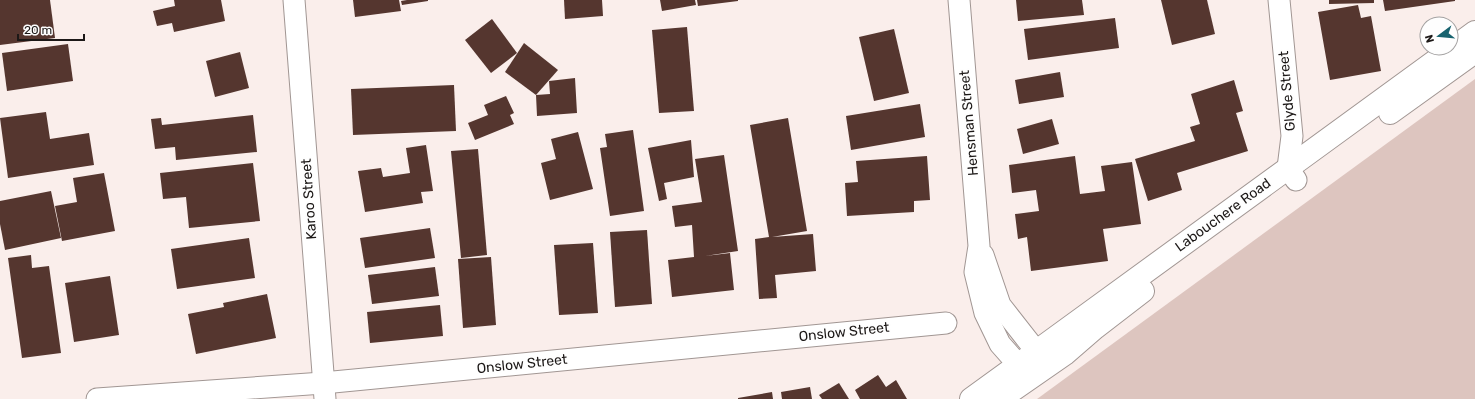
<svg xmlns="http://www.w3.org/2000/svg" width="1475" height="399" font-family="Rubik,sans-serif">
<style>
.green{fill:#ddc5bf}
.building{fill:#55362f}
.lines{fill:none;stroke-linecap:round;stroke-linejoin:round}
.minor-casing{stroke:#a19693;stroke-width:23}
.secondary-casing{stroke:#a19693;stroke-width:24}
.minor{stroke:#fff;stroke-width:21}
.secondary{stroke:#fff;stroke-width:22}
.labels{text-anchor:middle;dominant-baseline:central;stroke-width:4;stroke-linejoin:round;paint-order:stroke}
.street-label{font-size:14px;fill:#1c1817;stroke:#fefefe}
</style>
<rect width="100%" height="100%" fill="#faeeeb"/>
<path class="green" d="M 1475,79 L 1475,399 L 1037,399 Z"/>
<g class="building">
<path d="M 0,0 L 50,0 L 55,38 L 0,45 Z"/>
<path d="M 174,0 L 221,0 L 225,21 L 174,32 L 172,23 L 157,26 L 153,11 L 175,6 Z"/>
<path d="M 353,0 L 399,0 L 401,11 L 355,17 Z"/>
<path d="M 407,0 L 428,0 L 428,1 L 402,5 L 401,1 Z"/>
<path d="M 564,0 L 602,0 L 603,16 L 565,19 Z"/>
<path d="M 660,0 L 695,0 L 696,5 L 662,11 Z"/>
<path d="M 697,0 L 738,0 L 738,1 L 698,6 Z"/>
<path d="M 1016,0 L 1082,0 L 1084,15 L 1018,21 Z"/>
<path d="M 1161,0 L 1207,0 L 1215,34 L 1172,45 Z"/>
<path d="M 1329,0 L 1374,0 L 1374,3 L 1329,4 Z"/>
<path d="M 1383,0 L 1455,0 L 1455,1 L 1385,11 Z"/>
<path d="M 1358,5 L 1361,18 L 1371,16 L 1381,71 L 1330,80 L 1318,12 Z"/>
<path d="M 1115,18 L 1119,48 L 1028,60 L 1024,29 Z"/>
<path d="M 492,19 L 517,53 L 491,73 L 465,40 Z"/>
<path d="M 687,27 L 694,111 L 659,113 L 652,30 Z"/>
<path d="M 894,29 L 909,93 L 874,101 L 859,37 Z"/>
<path d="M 524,43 L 558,70 L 536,95 L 505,72 Z"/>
<path d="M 68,44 L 73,81 L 7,91 L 2,53 Z"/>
<path d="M 240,52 L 249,88 L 215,97 L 206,61 Z"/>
<path d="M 1060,72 L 1064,97 L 1019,104 L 1015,80 Z"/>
<path d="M 575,78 L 577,113 L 537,116 L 536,95 L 550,94 L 549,81 Z"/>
<path d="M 1234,80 L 1243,111 L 1236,113 L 1248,151 L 1177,173 L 1182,190 L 1148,201 L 1135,159 L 1195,141 L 1190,127 L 1200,124 L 1191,94 Z"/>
<path d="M 454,85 L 456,131 L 353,135 L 351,89 Z"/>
<path d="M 506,96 L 514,113 L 510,115 L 514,124 L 475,140 L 468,123 L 488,115 L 484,105 Z"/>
<path d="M 920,104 L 925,137 L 851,150 L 846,116 Z"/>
<path d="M 46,112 L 50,139 L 89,133 L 94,165 L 8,178 L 0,118 Z"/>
<path d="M 253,115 L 257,152 L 176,160 L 175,147 L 155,149 L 151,119 L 161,118 L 162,125 Z"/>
<path d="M 788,118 L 807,231 L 772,237 L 813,234 L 816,271 L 775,275 L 777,298 L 759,299 L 755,239 L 769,237 L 750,125 Z"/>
<path d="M 1052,119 L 1059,144 L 1023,154 L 1017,129 Z"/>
<path d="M 633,130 L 644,211 L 610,216 L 600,148 L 607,147 L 605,134 Z"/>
<path d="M 578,132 L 593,189 L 550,200 L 541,163 L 556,159 L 551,139 Z"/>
<path d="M 691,140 L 694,177 L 664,183 L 667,199 L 659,201 L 648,148 Z"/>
<path d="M 426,145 L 433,191 L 421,192 L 423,203 L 365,212 L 358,171 L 381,168 L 383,177 L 410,173 L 406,148 Z"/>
<path d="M 478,149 L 487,255 L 461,258 L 451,151 Z"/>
<path d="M 724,155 L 738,251 L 705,256 L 730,253 L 734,290 L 672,297 L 668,260 L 694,257 L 692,225 L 675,227 L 672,206 L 702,202 L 695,159 Z"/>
<path d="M 927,156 L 930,200 L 914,201 L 914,212 L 847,216 L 845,183 L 858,182 L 856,161 Z"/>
<path d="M 1075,156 L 1080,194 L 1105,191 L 1101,166 L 1132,162 L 1141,224 L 1103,229 L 1108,261 L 1031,271 L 1027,237 L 1018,239 L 1015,214 L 1039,211 L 1036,190 L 1012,193 L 1009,165 Z"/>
<path d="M 253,163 L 260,221 L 189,228 L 186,197 L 163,199 L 160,173 Z"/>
<path d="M 104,173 L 115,231 L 62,241 L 55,206 L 77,202 L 73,178 Z"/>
<path d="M 51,191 L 61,238 L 5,250 L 0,224 L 0,201 Z"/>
<path d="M 430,228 L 435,258 L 365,268 L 360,238 Z"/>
<path d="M 647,230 L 652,304 L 615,307 L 610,232 Z"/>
<path d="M 249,238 L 255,278 L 177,289 L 171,249 Z"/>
<path d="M 593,243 L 598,313 L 559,315 L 554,245 Z"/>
<path d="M 31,255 L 32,268 L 49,266 L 61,353 L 22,358 L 8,258 Z"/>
<path d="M 491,257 L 496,325 L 463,328 L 458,259 Z"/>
<path d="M 435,267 L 439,296 L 372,304 L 368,275 Z"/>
<path d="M 110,276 L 119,335 L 74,342 L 65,283 Z"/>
<path d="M 267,294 L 276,338 L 196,354 L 188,314 L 224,307 L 223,303 Z"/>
<path d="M 440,305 L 443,336 L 370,343 L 367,312 Z"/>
<path d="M 878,375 L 886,387 L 896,380 L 907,399 L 860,399 L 855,390 Z"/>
<path d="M 839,383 L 849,399 L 822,399 L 819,395 Z"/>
<path d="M 810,387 L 812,399 L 782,399 L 781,392 Z"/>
<path d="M 772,392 L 773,399 L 738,399 L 738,398 Z"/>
</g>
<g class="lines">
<g class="minor-casing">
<g id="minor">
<path d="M 294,0 L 325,399"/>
<path d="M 959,0 L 979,246 L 975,272 L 985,313 L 1000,344 L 1030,378"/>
<path d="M 1279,0 L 1292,136 L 1288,168 L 1296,180"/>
<path d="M 983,255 L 1000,305 L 1047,365"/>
<path d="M 97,399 L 323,383 L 946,323"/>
</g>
</g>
<g class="secondary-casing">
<g id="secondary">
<path d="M 1390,113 L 1475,52"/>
<path d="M 971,399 L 1475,32"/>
<path d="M 1000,399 L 1065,354 L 1095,328 L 1143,291"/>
</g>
</g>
<use href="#minor" class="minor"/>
<use href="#secondary" class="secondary"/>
</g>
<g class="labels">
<g class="street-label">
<text transform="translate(1287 91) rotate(-95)">Glyde Street</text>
<text transform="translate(969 123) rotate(-95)">Hensman Street</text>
<text transform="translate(309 199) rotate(-94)">Karoo Street</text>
<text transform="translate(1223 215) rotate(-36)">Labouchere Road</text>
<text transform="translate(844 332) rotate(-6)">Onslow Street</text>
<text transform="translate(522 364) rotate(-6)">Onslow Street</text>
</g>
</g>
<g transform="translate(1439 36) rotate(254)"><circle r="19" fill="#fefefe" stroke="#a4a2a2"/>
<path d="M0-3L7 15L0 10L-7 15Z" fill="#18636f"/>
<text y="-6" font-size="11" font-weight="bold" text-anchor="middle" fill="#1c1817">N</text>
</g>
<path d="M18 34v6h66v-6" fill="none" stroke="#1c1817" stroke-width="2"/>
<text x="24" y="34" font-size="12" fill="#1c1817" stroke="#fefefe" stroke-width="3" paint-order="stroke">20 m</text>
</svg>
